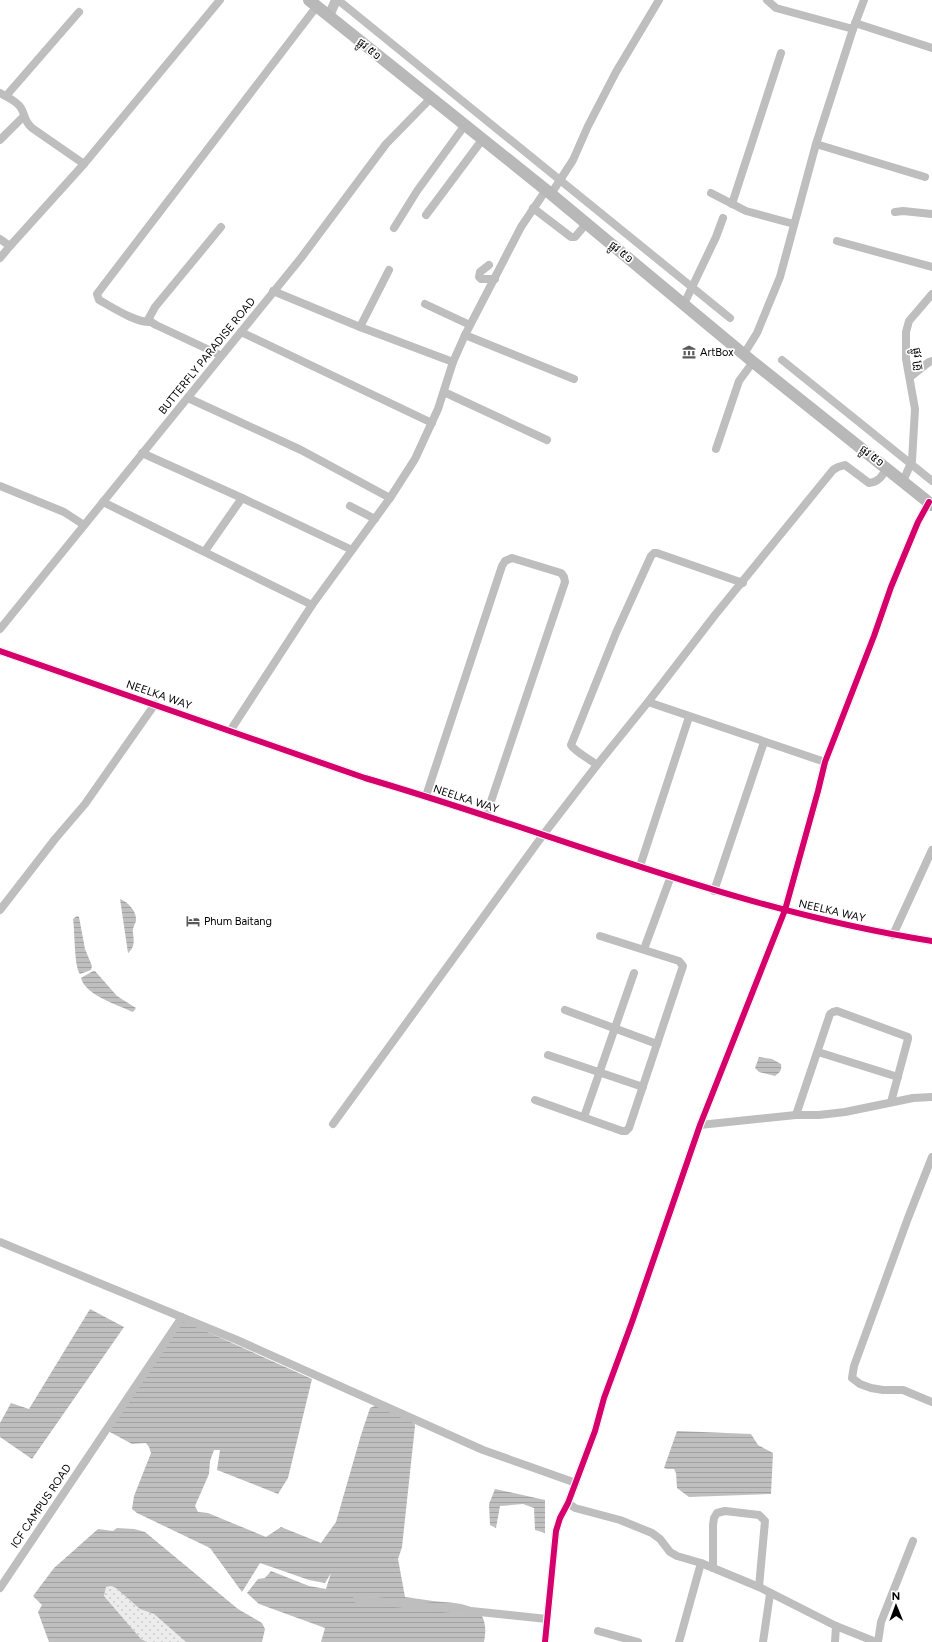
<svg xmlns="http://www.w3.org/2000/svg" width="932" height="1642" font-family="Figtree,'Noto Sans Khmer',sans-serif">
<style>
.grass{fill:url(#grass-dots)}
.water{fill:url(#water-rules)}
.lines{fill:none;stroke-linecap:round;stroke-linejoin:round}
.canal{stroke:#bfbfbf;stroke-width:8}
.minor{stroke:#bebebe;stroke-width:8}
.tertiary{stroke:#bebebe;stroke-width:10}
.secondary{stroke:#b8b8b8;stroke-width:12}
.cycleway-casing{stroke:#fff;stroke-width:8}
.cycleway{stroke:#d6006c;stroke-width:6}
.labels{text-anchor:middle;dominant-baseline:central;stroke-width:3.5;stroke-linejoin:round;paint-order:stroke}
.street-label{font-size:11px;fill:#000;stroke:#fff}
.poi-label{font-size:11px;fill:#000;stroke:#fff;text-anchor:start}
</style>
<defs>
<pattern id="grass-dots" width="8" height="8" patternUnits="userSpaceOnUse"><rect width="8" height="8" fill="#ececec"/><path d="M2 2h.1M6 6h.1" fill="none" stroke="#c9c9c9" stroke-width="1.8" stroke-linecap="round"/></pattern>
<pattern id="water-rules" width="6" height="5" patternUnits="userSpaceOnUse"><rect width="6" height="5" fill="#bfbfbf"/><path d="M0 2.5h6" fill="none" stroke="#a2a2a2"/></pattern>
</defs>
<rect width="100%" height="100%" fill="#fff"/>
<path class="grass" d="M 111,1586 L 116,1588 L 140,1609 L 154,1614 L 186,1642 L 147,1642 L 141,1639 L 104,1596 L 106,1587 Z"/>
<g class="water">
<path d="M 120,899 C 128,902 137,911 136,921 C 135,924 132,929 133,933 C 134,941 135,947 128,953 Z"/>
<path d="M 77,916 L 79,917 L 85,949 L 92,966 L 91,970 L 80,974 C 74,967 75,931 73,919 Z"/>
<path d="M 93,971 L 95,971 L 117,996 L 136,1008 L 133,1012 C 118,1005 85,995 81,978 Z"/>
<path d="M 759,1057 L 772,1059 L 781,1064 C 782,1070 780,1072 775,1076 L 759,1072 L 755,1068 Z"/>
<path d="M 90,1309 L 124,1327 L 32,1459 L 0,1437 L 0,1423 L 11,1403 L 29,1409 Z"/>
<path d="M 183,1321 L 312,1379 L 288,1478 L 278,1494 L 217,1470 L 220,1450 L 214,1450 L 210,1461 L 209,1474 L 195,1506 L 198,1512 L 208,1513 L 266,1537 L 281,1527 L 321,1543 L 336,1522 L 361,1435 L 370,1408 L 377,1405 L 414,1421 L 415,1426 L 402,1547 L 398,1559 L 405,1597 C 415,1598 424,1600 433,1601 C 462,1604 492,1602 484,1642 L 321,1642 L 325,1628 L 259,1604 L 247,1593 L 258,1579 L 265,1578 L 271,1571 L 309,1586 L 326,1589 L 331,1573 L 325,1583 L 309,1580 L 260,1563 L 242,1592 L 210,1548 L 137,1513 L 132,1509 L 134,1496 L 151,1453 L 149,1447 L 146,1443 L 132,1444 L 108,1431 Z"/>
<path d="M 677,1431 L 751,1434 L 758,1445 L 773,1453 L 771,1494 L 689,1497 L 677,1488 L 676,1473 L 674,1469 L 667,1469 L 664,1468 Z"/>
<path d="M 495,1489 L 545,1500 L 545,1533 L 535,1530 L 534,1508 L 523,1504 L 500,1506 L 496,1528 L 490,1525 L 489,1504 Z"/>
<path d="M 117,1528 L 134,1529 L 145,1532 L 238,1609 L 262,1623 L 265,1629 L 262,1642 L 186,1642 L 154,1614 L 140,1609 L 116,1588 L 111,1586 L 106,1587 L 104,1596 L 141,1639 L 147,1642 L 49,1642 L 38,1612 L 42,1605 L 33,1596 L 54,1568 L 98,1529 L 113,1531 Z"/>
</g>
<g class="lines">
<g class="canal">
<path d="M 338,0 L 730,318"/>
<path d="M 782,360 L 932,481"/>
</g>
<g class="minor">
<path d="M 767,0 L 776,8 L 853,29"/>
<path d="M 855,23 L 932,48"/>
<path d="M 0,93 C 7,97 17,101 21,108 C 26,116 23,120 32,128 L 84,164"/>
<path d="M 6,96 L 79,12"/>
<path d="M 0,140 L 24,116"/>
<path d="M 816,144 L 925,177"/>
<path d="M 711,193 L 746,211 L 794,224"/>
<path d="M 551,194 L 573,160 L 588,126 L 616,72 L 659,0"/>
<path d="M 732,204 L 781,53"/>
<path d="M 533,208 L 571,237 L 575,237 L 586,224"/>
<path d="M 895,212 L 903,211 L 932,214"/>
<path d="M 426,215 L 482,140"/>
<path d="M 394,228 L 417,191 L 465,125"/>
<path d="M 0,239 L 10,246"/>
<path d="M 837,241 L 932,267"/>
<path d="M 0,258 L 10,246 L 84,164 L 220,0"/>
<path d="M 489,265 L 480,272 L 479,277 L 481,279 L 495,279"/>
<path d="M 273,291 L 360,327 L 453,362"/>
<path d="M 425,304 L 470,325"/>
<path d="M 684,304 L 716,237 L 723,218"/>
<path d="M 151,322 C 136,323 112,307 99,300 L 97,294 L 317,6"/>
<path d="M 360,327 L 389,270"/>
<path d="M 241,332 L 432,423"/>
<path d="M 465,335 L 574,379"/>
<path d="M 744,354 L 757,333 L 780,277 L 816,144 L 853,29 L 864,0"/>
<path d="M 220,355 L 156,325 L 151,322 L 149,318 L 155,307 L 221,227"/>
<path d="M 910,377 L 929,362 L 932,361"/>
<path d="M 444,392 L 547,440"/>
<path d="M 188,398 L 301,450 L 390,498"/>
<path d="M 716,449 L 739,381 L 753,362"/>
<path d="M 142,453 L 242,498 L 352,550"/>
<path d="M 903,481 L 912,461 L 915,409 L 906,359 L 906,332 L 909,321 L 932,294"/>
<path d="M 0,486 L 64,512 L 84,525"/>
<path d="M 103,502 L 312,605"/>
<path d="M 350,506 L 375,519"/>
<path d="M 205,551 L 242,498"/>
<path d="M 0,629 L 301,258 L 386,144 L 431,98"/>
<path d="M 0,651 L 365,778 C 554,833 737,911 932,941"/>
<path d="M 648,702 L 825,762"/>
<path d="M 230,731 L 312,605 L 390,498 L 415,459 L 438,409 L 453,362 L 465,335 L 521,227 L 546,190"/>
<path d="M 597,765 C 590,759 575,752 571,745 L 616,633 L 651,556 L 654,553 L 657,553 L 743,583"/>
<path d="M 426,796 L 502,566 L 505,561 L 512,558 L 561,573 L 564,577 L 565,582 L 486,816"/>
<path d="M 640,866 L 689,717"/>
<path d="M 714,891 L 764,742"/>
<path d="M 0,910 L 55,839 L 85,804 L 155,704"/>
<path d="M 893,935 L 932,850"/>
<path d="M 644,949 L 671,876"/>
<path d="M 565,1010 L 657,1044"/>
<path d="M 818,1052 L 898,1077"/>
<path d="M 548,1055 L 643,1087"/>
<path d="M 535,1100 L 622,1131 L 626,1131 L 629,1128 L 683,966 L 679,961 L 600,936"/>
<path d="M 796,1115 L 830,1014 L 833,1012 L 837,1011 L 908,1037 L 908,1039 L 891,1102"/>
<path d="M 584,1117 L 634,973"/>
<path d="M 333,1124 L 543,835 L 597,765 L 648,702 L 715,615 L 833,470 L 838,467 L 845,465 L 869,483 C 879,482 882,476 887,468"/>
<path d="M 700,1125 L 796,1115 L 819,1115 L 845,1112 L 913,1098 L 932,1097"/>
<path d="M 932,1157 L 908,1218 L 854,1366 L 852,1378 L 860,1384 L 871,1388 L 883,1390 L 903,1390 L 932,1402"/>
<path d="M 0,1242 L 237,1340 L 483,1450 L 576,1483"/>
<path d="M 568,1503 L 575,1508 L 620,1520 L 652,1533 L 660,1539 L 670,1552 L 677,1556 L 701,1563 L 759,1587 L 836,1626 L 876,1642"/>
<path d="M 713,1568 L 713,1525 L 714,1518 L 717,1513 L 725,1511 L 759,1515 L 765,1521 L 759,1587"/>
<path d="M 0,1588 L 182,1317"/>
<path d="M 357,1599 L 547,1619"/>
<path d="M 598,1631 L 638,1642"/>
<path d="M 545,1642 L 556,1531 L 560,1518 L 568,1503 L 595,1431 L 604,1398 L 632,1322 L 700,1125 L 785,910 L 818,791 L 825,762 L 874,636 L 891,587 L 918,522 L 929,502"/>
<path d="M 679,1642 L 701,1563"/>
<path d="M 763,1642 L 770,1594"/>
<path d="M 835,1642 L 836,1626"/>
<path d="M 878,1642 L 881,1622 L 913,1541"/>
</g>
<path class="tertiary" d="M 329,16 L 336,0"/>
<path class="secondary" d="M 309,0 L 551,194 L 753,362 L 932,505"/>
<g class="cycleway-casing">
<g id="cycleway">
<path d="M 0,651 L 365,778 C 554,833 737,911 932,941"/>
<path d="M 545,1642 L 556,1531 L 560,1518 L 568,1503 L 595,1431 L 604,1398 L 632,1322 L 700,1125 L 785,910 L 818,791 L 825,762 L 874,636 L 891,587 L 918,522 L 929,502"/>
</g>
</g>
<use href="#cycleway" class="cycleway"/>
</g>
<defs>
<g id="museum-bare" transform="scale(1.08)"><path d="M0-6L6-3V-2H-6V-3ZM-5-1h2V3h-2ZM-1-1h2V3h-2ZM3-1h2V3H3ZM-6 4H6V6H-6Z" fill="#595959" stroke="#fff" stroke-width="2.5" paint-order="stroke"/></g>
<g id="hotel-bare" transform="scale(1.08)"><path d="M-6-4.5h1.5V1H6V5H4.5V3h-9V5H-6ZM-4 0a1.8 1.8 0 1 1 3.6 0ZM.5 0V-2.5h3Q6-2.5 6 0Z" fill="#595959" stroke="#fff" stroke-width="2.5" paint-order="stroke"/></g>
</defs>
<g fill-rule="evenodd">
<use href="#museum-bare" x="689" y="352"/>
<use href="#hotel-bare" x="193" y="921"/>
</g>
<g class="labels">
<g class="street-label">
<text transform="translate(369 49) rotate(39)">ផ្លូវ ៥១</text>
<text transform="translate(621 252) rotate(39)">ផ្លូវ ៥១</text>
<text transform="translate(207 356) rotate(-51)">BUTTERFLY PARADISE ROAD</text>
<text transform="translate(918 359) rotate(82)">ផ្លូវ គ្រូ</text>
<text transform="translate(872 456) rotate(38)">ផ្លូវ ៥១</text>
<text transform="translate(159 695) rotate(19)">NEELKA WAY</text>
<text transform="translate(466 799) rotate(18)">NEELKA WAY</text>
<text transform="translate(832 911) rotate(13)">NEELKA WAY</text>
<text transform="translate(41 1506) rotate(-56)">ICF CAMPUS ROAD</text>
</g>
<g class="poi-label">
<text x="700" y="352">ArtBox</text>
<text x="204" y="921">Phum Baitang</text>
</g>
</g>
<g transform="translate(896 1606) rotate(359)" stroke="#ffffff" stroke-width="3" paint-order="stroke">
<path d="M0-3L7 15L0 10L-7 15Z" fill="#000000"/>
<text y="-6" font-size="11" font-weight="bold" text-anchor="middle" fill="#000000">N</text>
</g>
</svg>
